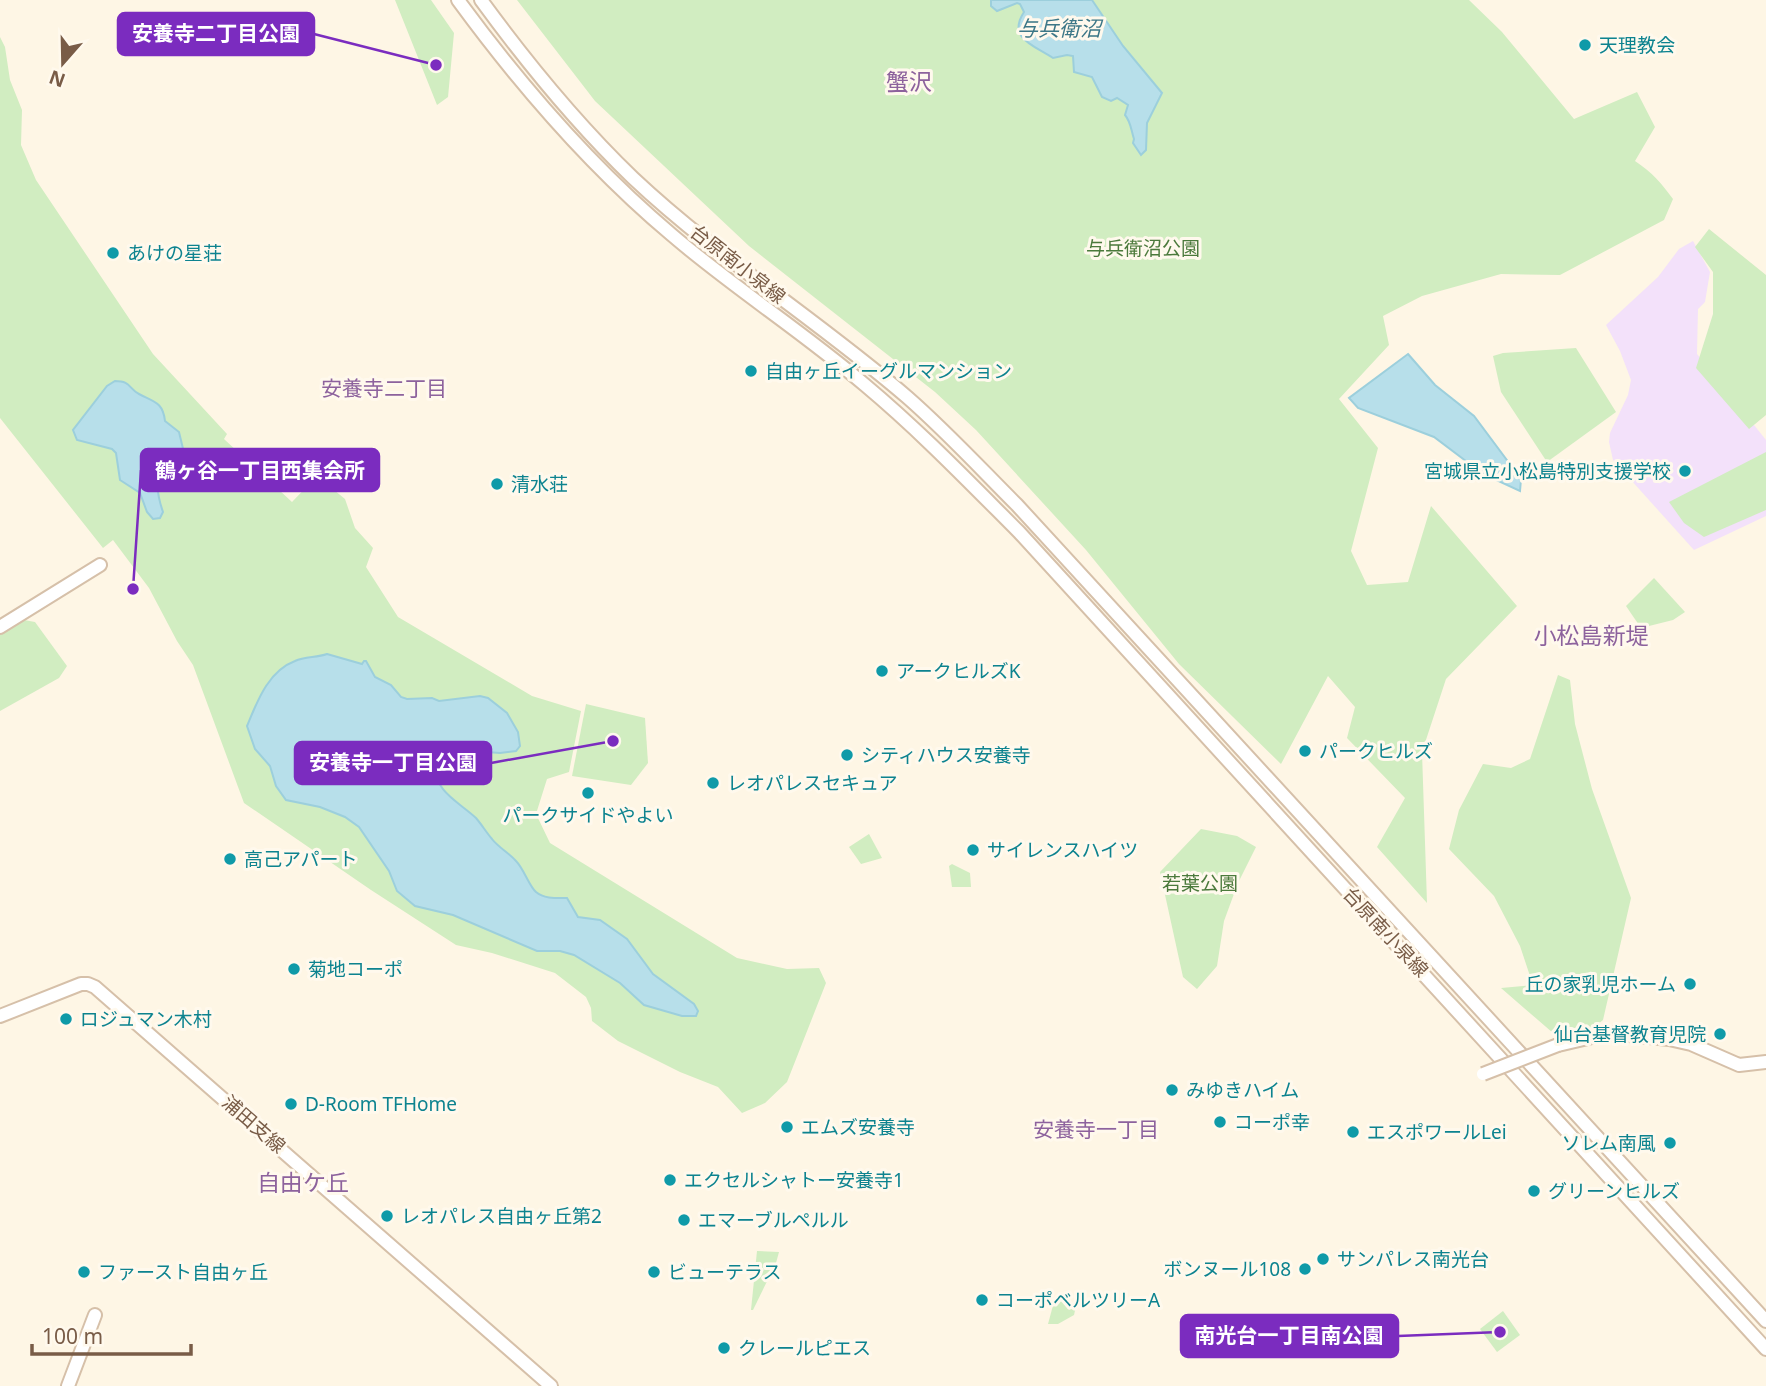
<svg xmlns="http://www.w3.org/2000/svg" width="1766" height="1386" font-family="'Noto Sans','Noto Sans JP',sans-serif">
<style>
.education{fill:#f3e1fa}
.green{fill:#d1edc1}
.water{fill:#b7dfea;stroke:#9ccfdc;stroke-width:2}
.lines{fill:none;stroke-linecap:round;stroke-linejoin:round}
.secondary-casing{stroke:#d6c0a9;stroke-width:16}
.secondary{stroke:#fff;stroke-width:12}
.secondary-bridge-casing{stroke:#d6c0a9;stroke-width:16;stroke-linecap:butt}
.secondary-bridge{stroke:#fff;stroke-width:12}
.culture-dot{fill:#0f9aa8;stroke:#fff9ed;stroke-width:2.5}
.labels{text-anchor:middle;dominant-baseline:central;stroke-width:6;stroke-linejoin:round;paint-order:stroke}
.culture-label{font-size:19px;fill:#0d838f;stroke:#fff9ed;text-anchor:start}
.park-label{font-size:19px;fill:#4b7a3c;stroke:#fff9ed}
.street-label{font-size:19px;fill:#795c47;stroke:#fff9ed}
.water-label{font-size:21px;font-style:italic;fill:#3c7787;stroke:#fff9ed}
.neighbourhood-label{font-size:21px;fill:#8d629d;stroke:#fff9ed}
.quarter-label{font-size:23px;fill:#8d629d;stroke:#fff9ed}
.leader{fill:none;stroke:#7b2cbf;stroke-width:2.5}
.callout-dot{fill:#7b2cbf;stroke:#fff9ed;stroke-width:2.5}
.callout{fill:#7b2cbf;stroke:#7b2cbf;stroke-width:2.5}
.callout-label{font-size:21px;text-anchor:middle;font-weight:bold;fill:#fff}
</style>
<rect width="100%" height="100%" fill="#fef6e5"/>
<path class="education" d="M 1693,241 L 1710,272 L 1705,302 L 1698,309 L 1697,354 L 1766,440 L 1766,516 L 1694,550 L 1613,460 L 1609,442 L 1610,433 L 1628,395 L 1631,380 L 1620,351 L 1606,325 L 1658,277 L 1679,249 Z"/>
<g class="green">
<path d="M 395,0 L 431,0 L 454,33 L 448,97 L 437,105 Z"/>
<path d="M 517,0 L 1469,0 L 1502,32 L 1574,119 L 1637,92 L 1655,127 L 1635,161 C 1653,173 1661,183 1673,199 L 1664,220 L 1560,275 L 1501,274 L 1422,296 L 1383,316 L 1389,345 L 1339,399 L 1378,448 L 1351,551 L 1367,585 L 1408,582 L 1431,506 L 1517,606 L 1446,679 L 1422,752 L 1427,903 L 1377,847 L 1405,798 L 1347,738 L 1355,707 L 1328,676 L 1281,764 L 1179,664 L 1086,550 L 976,430 L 935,392 L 749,246 L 595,101 Z"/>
<path d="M 0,37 L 5,47 L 10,80 L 22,110 L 21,145 L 36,180 L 153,354 L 227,434 L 224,439 L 292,502 L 317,476 L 345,499 L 355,528 L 373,548 L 366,567 L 398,617 L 532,696 L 581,711 L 569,772 L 547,779 L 536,814 L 550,843 L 737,958 L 787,969 L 819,968 L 826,983 L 787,1082 L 765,1103 L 742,1113 L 718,1087 L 680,1072 L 618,1041 L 592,1021 L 591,1008 L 586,997 L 555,973 L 492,953 L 456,945 L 371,890 L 244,803 L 193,665 L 177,641 L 149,588 L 113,540 L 103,548 L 0,418 Z"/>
<path d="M 1709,229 L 1766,275 L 1766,415 L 1749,429 L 1696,368 L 1713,314 L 1713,272 L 1695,247 Z"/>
<path d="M 1576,348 L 1616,412 L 1547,462 L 1501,392 L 1493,356 L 1503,353 Z"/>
<path d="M 1766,452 L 1766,510 L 1704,537 L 1684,523 L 1669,502 Z"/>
<path d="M 1654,578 L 1685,612 L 1673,620 L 1641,628 L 1626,606 Z"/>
<path d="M 24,620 L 35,622 L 67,666 L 59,678 L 0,711 L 0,635 Z"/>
<path d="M 1558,675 L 1570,680 L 1575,724 L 1592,789 L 1631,898 L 1603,1020 L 1591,1030 L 1553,1033 L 1501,988 L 1533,985 L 1520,946 L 1494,896 L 1449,849 L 1459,810 L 1483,764 L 1511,768 L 1530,759 Z"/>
<path d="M 586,704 L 645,718 L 648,763 L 631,785 L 572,776 Z"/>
<path d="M 1201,829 L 1237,836 L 1256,847 L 1238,883 L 1224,921 L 1217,966 L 1197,989 L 1183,977 L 1160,872 Z"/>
<path d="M 869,834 L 882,858 L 861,864 L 849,847 Z"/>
<path d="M 952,864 L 970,873 L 971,887 L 952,887 L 949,866 Z"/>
<path d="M 757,1251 L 779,1252 L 776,1263 L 753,1310 L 751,1310 Z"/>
<path d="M 1055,1298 L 1076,1306 L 1074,1315 L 1058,1324 L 1048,1324 Z"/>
<path d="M 1503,1311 L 1520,1335 L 1497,1352 L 1480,1329 Z"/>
</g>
<g class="water">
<path d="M 991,0 L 1092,0 L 1123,46 L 1162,93 L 1147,123 L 1146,150 L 1141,155 L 1133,143 L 1134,139 C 1131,130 1131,122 1125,115 L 1128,105 L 1117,98 L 1111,101 L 1102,97 L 1092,77 L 1074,72 L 1073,56 L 1067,55 L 1053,58 C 1033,45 1007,38 1024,12 L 1020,4 L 1017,3 L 997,11 L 991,6 Z"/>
<path d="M 1408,354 L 1435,385 L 1474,416 L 1521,479 L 1520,491 L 1483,474 L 1434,437 L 1358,408 L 1349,398 Z"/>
<path d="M 115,381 C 131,381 128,388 139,394 C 154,402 163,402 165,421 L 179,432 L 185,457 L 179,462 L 166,460 C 152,470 158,498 163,512 L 160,518 L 153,519 L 147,512 L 140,493 L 120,480 L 116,453 L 112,449 L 77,440 L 73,430 L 107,386 Z"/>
<path d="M 327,654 L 362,664 L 364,661 L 366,661 L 375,677 L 391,685 L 401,697 L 407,699 L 432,698 L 439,701 L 480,696 L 488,698 L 507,713 L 518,732 L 520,746 L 516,751 L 500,753 L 447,749 C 439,752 437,756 436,765 C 433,791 459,802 476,818 C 482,825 486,832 492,839 C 498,847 509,853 516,861 C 524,869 529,886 536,892 C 544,899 557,898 567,898 L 578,917 L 600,920 L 627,939 L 653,974 L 694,1004 L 698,1011 L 696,1016 L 682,1016 L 644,1005 L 620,983 L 574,955 L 560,951 L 537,951 L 453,915 L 415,906 L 397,891 L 389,871 L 359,827 L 345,817 L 320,807 L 286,800 L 276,786 L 270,766 L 255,749 L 247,726 C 257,702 268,671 295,661 C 305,656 316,658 327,654 Z"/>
</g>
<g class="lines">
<g class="secondary-casing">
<g id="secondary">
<path d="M 458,0 C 521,86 590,166 672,235 C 734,288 803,332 865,385 C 920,431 969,482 1019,532 L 1766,1349"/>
<path d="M 481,0 C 527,63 577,124 633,178 C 718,258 819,321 907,397 C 946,431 981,469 1017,505 L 1766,1321"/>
<path d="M 0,627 L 100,565"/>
<path d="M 0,1016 L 81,984 L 88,984 L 95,987 L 551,1386"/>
<path d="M 1558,1045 L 1609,1033 L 1669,1039 L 1691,1044 L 1739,1065 L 1766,1062"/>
<path d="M 68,1386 L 95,1315"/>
</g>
</g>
<use href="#secondary" class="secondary"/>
<g class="secondary-bridge-casing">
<path id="secondary-bridge" d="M 1483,1074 L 1558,1045"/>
</g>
<use href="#secondary-bridge" class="secondary-bridge"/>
</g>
<g class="culture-dot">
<circle cx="1585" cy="45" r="7"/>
<circle cx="113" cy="253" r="7"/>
<circle cx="751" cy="371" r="7"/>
<circle cx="1685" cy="471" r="7"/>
<circle cx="497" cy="484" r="7"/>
<circle cx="882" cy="671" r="7"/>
<circle cx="1305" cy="751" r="7"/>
<circle cx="847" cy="755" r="7"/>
<circle cx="713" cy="783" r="7"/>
<circle cx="588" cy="793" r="7"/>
<circle cx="973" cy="850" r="7"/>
<circle cx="230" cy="859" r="7"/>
<circle cx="294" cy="969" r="7"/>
<circle cx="1690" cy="984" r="7"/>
<circle cx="66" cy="1019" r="7"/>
<circle cx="1720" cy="1034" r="7"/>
<circle cx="1172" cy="1090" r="7"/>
<circle cx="291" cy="1104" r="7"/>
<circle cx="1220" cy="1122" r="7"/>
<circle cx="787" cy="1127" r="7"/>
<circle cx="1353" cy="1132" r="7"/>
<circle cx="1670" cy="1143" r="7"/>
<circle cx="670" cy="1180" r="7"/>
<circle cx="1534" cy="1191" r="7"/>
<circle cx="387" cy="1216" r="7"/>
<circle cx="684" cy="1220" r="7"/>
<circle cx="1323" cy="1259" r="7"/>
<circle cx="1305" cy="1269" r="7"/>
<circle cx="84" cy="1272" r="7"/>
<circle cx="654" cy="1272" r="7"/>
<circle cx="982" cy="1300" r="7"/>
<circle cx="724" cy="1348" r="7"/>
</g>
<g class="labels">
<g class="culture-label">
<text x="1599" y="45">天理教会</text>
<text x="127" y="253">あけの星荘</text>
<text x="765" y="371">自由ヶ丘イーグルマンション</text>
<text x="1671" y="471" text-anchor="end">宮城県立小松島特別支援学校</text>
<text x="511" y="484">清水荘</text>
<text x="896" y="671">アークヒルズK</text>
<text x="1319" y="751">パークヒルズ</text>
<text x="861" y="755">シティハウス安養寺</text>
<text x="727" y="783">レオパレスセキュア</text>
<text x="588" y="815" text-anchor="middle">パークサイドやよい</text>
<text x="987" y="850">サイレンスハイツ</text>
<text x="244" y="859">高己アパート</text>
<text x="308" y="969">菊地コーポ</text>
<text x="1676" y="984" text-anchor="end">丘の家乳児ホーム</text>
<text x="80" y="1019">ロジュマン木村</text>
<text x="1706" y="1034" text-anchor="end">仙台基督教育児院</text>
<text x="1186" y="1090">みゆきハイム</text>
<text x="305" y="1104">D-Room TFHome</text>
<text x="1234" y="1122">コーポ幸</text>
<text x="801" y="1127">エムズ安養寺</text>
<text x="1367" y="1132">エスポワールLei</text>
<text x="1656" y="1143" text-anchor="end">ソレム南風</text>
<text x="684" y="1180">エクセルシャトー安養寺1</text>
<text x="1548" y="1191">グリーンヒルズ</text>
<text x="401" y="1216">レオパレス自由ヶ丘第2</text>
<text x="698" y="1220">エマーブルペルル</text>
<text x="1337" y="1259">サンパレス南光台</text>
<text x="1291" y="1269" text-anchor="end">ボンヌール108</text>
<text x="98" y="1272">ファースト自由ヶ丘</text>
<text x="668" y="1272">ビューテラス</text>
<text x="996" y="1300">コーポベルツリーA</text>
<text x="738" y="1348">クレールピエス</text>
</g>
<g class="park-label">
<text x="1143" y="248">与兵衛沼公園</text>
<text x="1200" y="883">若葉公園</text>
</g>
<g class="street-label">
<text transform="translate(738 264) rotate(38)">台原南小泉線</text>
<text transform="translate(1386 932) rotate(47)">台原南小泉線</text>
<text transform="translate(254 1124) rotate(41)">浦田支線</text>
</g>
<g class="water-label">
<text x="1059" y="28">与兵衛沼</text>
</g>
<g class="neighbourhood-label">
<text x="384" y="388">安養寺二丁目</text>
<text x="1096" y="1129">安養寺一丁目</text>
</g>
<g class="quarter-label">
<text x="909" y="81">蟹沢</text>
<text x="1591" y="635">小松島新堤</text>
<text x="303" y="1182">自由ケ丘</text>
</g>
</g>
<path class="leader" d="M436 65L314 34M133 589L141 470M613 741L491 763M1500 1332L1398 1336"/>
<g class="callout-dot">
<circle cx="436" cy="65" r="7"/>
<circle cx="133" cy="589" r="7"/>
<circle cx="613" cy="741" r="7"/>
<circle cx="1500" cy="1332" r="7"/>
</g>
<g class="callout">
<rect x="118" y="13" width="196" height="42" rx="7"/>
<rect x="141" y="449" width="238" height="42" rx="7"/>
<rect x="295" y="742" width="196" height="42" rx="7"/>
<rect x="1181" y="1315" width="217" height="42" rx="7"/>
</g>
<g class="callout-label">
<text x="216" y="41">安養寺二丁目公園</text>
<text x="260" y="478">鶴ヶ谷一丁目西集会所</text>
<text x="393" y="770">安養寺一丁目公園</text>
<text x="1289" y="1343">南光台一丁目南公園</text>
</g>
<g transform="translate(63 63) rotate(200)" stroke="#fff9ed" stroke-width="5" paint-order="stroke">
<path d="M0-5L12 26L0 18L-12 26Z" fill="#795c47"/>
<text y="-10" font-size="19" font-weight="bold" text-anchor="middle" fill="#795c47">N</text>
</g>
<path d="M32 1344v10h159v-10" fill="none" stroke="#795c47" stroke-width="3.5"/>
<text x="42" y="1344" font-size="21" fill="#795c47" stroke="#fff9ed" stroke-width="5" paint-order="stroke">100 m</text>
</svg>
